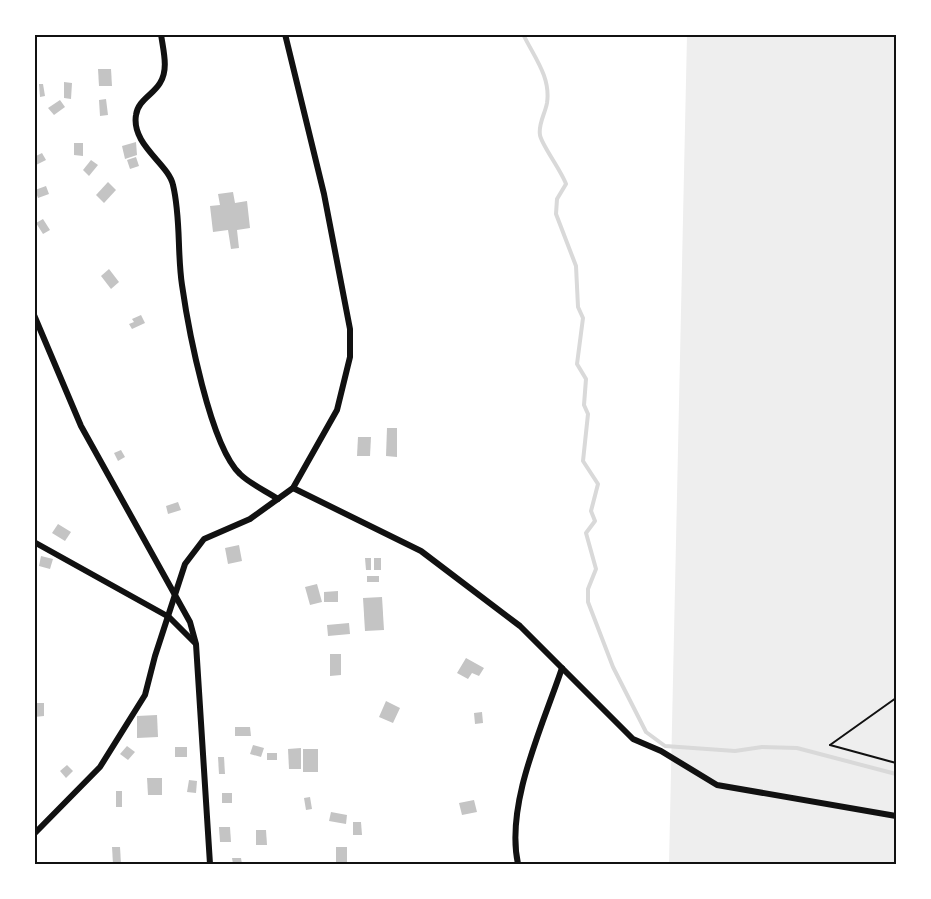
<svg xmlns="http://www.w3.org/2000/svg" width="931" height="899" font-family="'IBM Plex Serif',serif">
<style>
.green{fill:#eee}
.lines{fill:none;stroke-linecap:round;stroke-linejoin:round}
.stream{stroke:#d9d9d9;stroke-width:4}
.building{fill:#c4c4c4}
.path{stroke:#111;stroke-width:2}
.minor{stroke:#111;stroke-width:6}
.neatline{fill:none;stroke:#111;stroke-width:2}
</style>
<rect width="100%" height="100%" fill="#fff"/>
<path class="green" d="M 687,35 L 896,35 L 896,864 L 669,864 Z"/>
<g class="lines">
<path class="stream" d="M 523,34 C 534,57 551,77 547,103 C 545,114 538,124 540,135 C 541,144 561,170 566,184 L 557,199 L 556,214 L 576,266 L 578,307 L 583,318 L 577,364 L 586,379 L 584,405 L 588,414 L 583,461 L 598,484 L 591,511 L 595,521 L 586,533 L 596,569 L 588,589 L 588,602 L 613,667 L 646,732 L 665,746 L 735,751 L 762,747 L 797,748 L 896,774"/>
</g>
<g class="building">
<path d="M 98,69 L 111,69 L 112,86 L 99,86 Z"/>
<path d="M 64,82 L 72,83 L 71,99 L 64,98 Z"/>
<path d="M 39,84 L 43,84 L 45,96 L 40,97 Z"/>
<path d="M 106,99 L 108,115 L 100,116 L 99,100 Z"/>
<path d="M 60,100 L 65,107 L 54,115 L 48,108 Z"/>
<path d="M 136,142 L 137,155 L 125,159 L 122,146 Z"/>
<path d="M 74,143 L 83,143 L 83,156 L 74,155 Z"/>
<path d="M 42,153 L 46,160 L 34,166 L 34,157 Z"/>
<path d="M 136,157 L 139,166 L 130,169 L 127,160 Z"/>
<path d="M 91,160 L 98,165 L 89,176 L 83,170 Z"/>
<path d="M 108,182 L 116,190 L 104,203 L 96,195 Z"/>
<path d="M 46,186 L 49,194 L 38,198 L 35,190 Z"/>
<path d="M 233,192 L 235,203 L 247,201 L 250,228 L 237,230 L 239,248 L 231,249 L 228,230 L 213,232 L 210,206 L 220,205 L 218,194 Z"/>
<path d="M 43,219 L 50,230 L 43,234 L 36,223 Z"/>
<path d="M 109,269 L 119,282 L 111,289 L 101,276 Z"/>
<path d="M 141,315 L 145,323 L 132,329 L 129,324 L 134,322 L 132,319 Z"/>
<path d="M 387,428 L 397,428 L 397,457 L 386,456 Z"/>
<path d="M 358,437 L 371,437 L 370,456 L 357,456 Z"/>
<path d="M 121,450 L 125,457 L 118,461 L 114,453 Z"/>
<path d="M 178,502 L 181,510 L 168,514 L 166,506 Z"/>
<path d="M 58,524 L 71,532 L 65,541 L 52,533 Z"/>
<path d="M 239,545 L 242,561 L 228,564 L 225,548 Z"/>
<path d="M 41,556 L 53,559 L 50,569 L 39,566 Z"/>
<path d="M 365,558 L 371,558 L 371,570 L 366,570 Z"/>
<rect x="374" y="558" width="7" height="12"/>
<rect x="367" y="576" width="12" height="6"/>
<path d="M 317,584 L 322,602 L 310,605 L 305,587 Z"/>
<path d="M 338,591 L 338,602 L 324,602 L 324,592 Z"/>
<path d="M 382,597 L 384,630 L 365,631 L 363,598 Z"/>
<path d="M 349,623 L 350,634 L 328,636 L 327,625 Z"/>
<path d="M 330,654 L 341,654 L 341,675 L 330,676 Z"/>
<path d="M 466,658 L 484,668 L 479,676 L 472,673 L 468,679 L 457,673 Z"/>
<path d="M 386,701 L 400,708 L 393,723 L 379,717 Z"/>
<path d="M 34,703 L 44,703 L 44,716 L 34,717 Z"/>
<path d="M 482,712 L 483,723 L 475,724 L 474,713 Z"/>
<path d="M 157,715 L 158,737 L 137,738 L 137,716 Z"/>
<path d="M 235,727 L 250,727 L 251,736 L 235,736 Z"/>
<path d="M 253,745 L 264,748 L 261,757 L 250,754 Z"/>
<path d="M 127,746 L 135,752 L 128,760 L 120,754 Z"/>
<rect x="175" y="747" width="12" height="10"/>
<path d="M 301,748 L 301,769 L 289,769 L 288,749 Z"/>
<rect x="303" y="749" width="15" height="23"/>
<rect x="267" y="753" width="10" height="7"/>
<path d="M 218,757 L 224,757 L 225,774 L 219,774 Z"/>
<path d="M 67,765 L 73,771 L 66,778 L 60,771 Z"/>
<path d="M 147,778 L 162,778 L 162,795 L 148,795 Z"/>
<path d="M 189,780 L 197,781 L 196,793 L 187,792 Z"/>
<rect x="116" y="791" width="6" height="16"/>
<rect x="222" y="793" width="10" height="10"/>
<path d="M 310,797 L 312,809 L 306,810 L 304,798 Z"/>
<path d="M 474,800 L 477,812 L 462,815 L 459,803 Z"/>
<path d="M 331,812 L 347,815 L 346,824 L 329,821 Z"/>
<path d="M 353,822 L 361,822 L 362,835 L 353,835 Z"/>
<path d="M 219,827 L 230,827 L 231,842 L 220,842 Z"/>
<path d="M 256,830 L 266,830 L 267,845 L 256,845 Z"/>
<path d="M 112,847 L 120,847 L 121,864 L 113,864 Z"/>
<rect x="336" y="847" width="11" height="16"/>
<path d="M 232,858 L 241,858 L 242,864 L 233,864 Z"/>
</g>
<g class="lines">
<g class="path">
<path d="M 830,745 L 896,698"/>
<path d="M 830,745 L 896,763"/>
</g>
<g class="minor">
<path d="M 161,34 C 163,50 169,69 160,83 C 153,95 138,100 136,115 C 131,145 169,164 173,185 C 181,218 177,252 182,285 C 188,327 210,446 240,474 C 250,484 266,491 278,499"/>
<path d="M 34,315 L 81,426 L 190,622 L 196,644 L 210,864"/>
<path d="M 293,488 L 421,551 L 520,626 L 633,739 L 661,751 L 717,785 L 896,816"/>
<path d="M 34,542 L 169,617 L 195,643"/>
<path d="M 34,834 L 100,767 L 145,695 L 155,656 L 185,564 L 204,539 L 250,519 L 293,488 L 337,410 L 350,357 L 350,329 L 324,194 L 285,34"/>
<path d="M 518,864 C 505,804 543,725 562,668"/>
</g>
</g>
<rect width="931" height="899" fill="none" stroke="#ffffff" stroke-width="72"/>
<rect x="36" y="36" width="859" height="827" class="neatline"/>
</svg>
